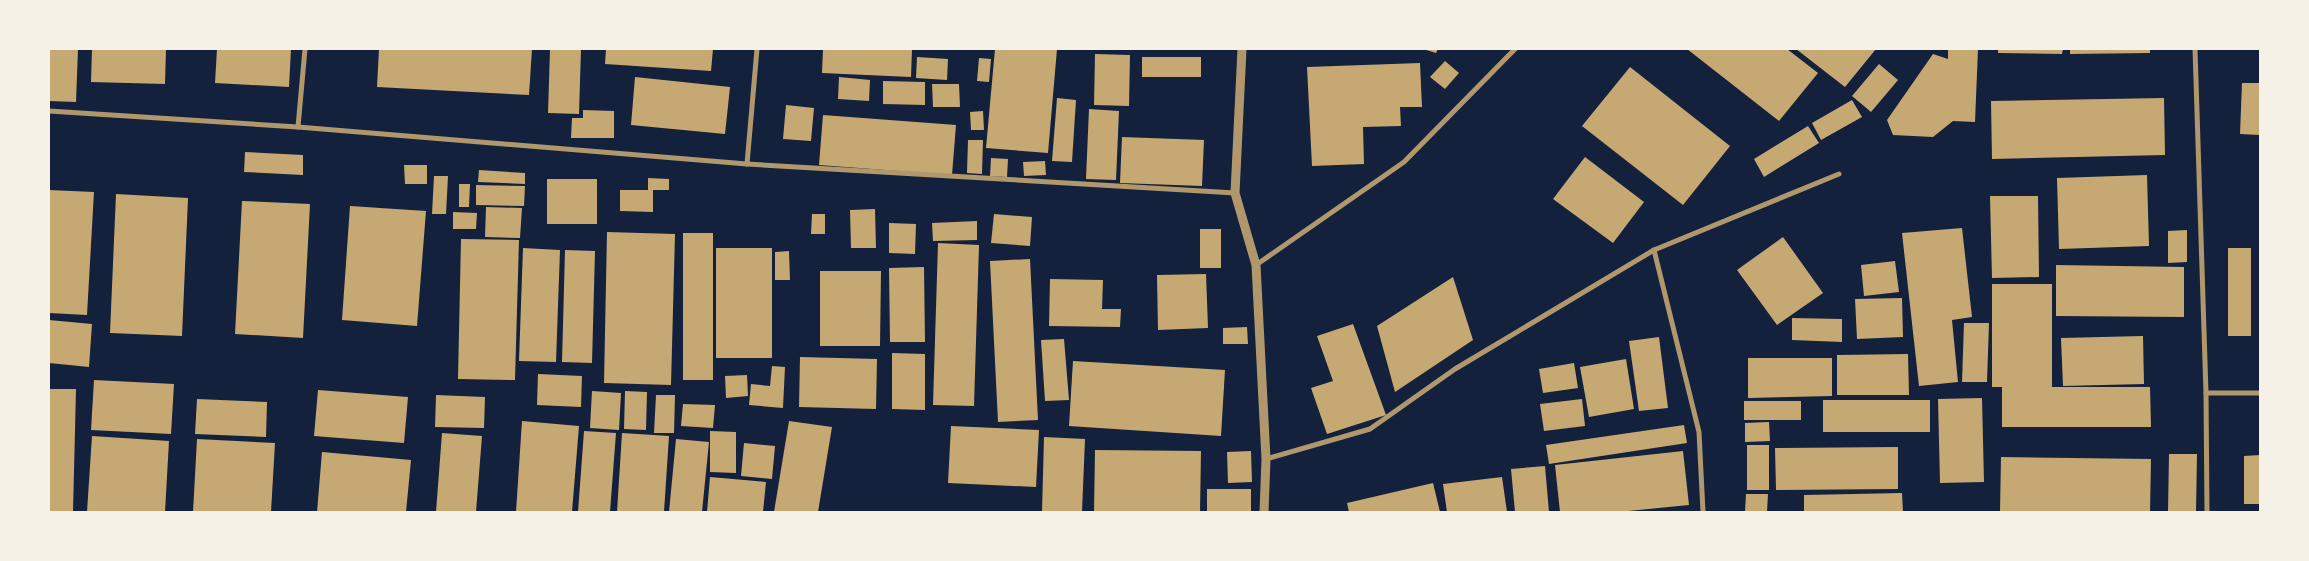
<svg xmlns="http://www.w3.org/2000/svg" width="2309" height="561" font-family="Roboto,sans-serif">
<style>
.building{fill:#c6a872}
.lines{fill:none;stroke-linecap:round;stroke-linejoin:round}
.minor{stroke:#b1986c;stroke-width:5}
.tertiary{stroke:#b1986c;stroke-width:9}
</style>
<rect width="100%" height="100%" fill="#14213d"/>
<g class="building">
<path d="M 49,49 L 78,49 L 76,102 L 49,101 Z"/>
<path d="M 92,49 L 166,49 L 165,84 L 91,82 Z"/>
<path d="M 217,49 L 291,49 L 289,87 L 215,83 Z"/>
<path d="M 379,49 L 532,49 L 529,95 L 377,87 Z"/>
<path d="M 550,49 L 581,49 L 579,114 L 548,113 Z"/>
<path d="M 606,49 L 713,49 L 711,71 L 605,64 Z"/>
<path d="M 823,49 L 912,49 L 911,77 L 822,73 Z"/>
<path d="M 995,49 L 1057,49 L 1048,153 L 986,148 Z"/>
<path d="M 1423,49 L 1438,49 L 1436,53 Z"/>
<path d="M 1687,49 L 1787,49 L 1818,73 L 1779,121 Z"/>
<path d="M 1796,49 L 1876,49 L 1845,87 Z"/>
<path d="M 1948,49 L 1978,49 L 1975,122 L 1953,121 L 1933,137 L 1893,135 L 1887,120 L 1933,54 L 1948,59 Z"/>
<path d="M 1998,49 L 2063,49 L 2062,54 L 1998,53 Z"/>
<path d="M 2070,49 L 2150,49 L 2150,53 L 2070,54 Z"/>
<path d="M 1095,54 L 1130,55 L 1129,106 L 1094,105 Z"/>
<path d="M 917,57 L 948,59 L 947,80 L 916,78 Z"/>
<rect x="1142" y="57" width="59" height="20"/>
<path d="M 979,58 L 991,59 L 989,82 L 977,81 Z"/>
<path d="M 1445,61 L 1459,73 L 1445,89 L 1430,77 Z"/>
<path d="M 1420,63 L 1422,107 L 1400,107 L 1401,126 L 1363,127 L 1364,164 L 1312,166 L 1307,67 Z"/>
<path d="M 1879,64 L 1898,80 L 1871,112 L 1852,96 Z"/>
<path d="M 1630,67 L 1730,146 L 1683,205 L 1582,126 Z"/>
<path d="M 635,77 L 730,87 L 725,134 L 631,125 Z"/>
<path d="M 839,77 L 870,80 L 869,101 L 838,99 Z"/>
<path d="M 883,81 L 925,82 L 925,105 L 883,104 Z"/>
<path d="M 2242,83 L 2260,83 L 2260,135 L 2240,134 Z"/>
<path d="M 932,84 L 959,84 L 960,107 L 933,107 Z"/>
<path d="M 1057,98 L 1076,100 L 1072,162 L 1052,161 Z"/>
<path d="M 2164,98 L 2165,155 L 1992,159 L 1991,101 Z"/>
<path d="M 1852,100 L 1862,117 L 1821,140 L 1812,123 Z"/>
<path d="M 786,105 L 814,108 L 811,141 L 783,139 Z"/>
<path d="M 1089,109 L 1119,111 L 1116,180 L 1086,179 Z"/>
<path d="M 583,110 L 614,111 L 614,138 L 571,138 L 572,118 L 583,118 Z"/>
<path d="M 983,111 L 984,130 L 971,130 L 970,112 Z"/>
<path d="M 823,115 L 956,125 L 952,175 L 819,165 Z"/>
<path d="M 1808,126 L 1819,143 L 1764,177 L 1754,159 Z"/>
<path d="M 1122,137 L 1204,140 L 1202,186 L 1120,183 Z"/>
<path d="M 968,140 L 983,140 L 982,174 L 967,173 Z"/>
<path d="M 245,152 L 303,155 L 303,175 L 244,172 Z"/>
<path d="M 1585,157 L 1644,202 L 1613,243 L 1553,199 Z"/>
<path d="M 991,158 L 1008,159 L 1007,177 L 990,176 Z"/>
<path d="M 1045,161 L 1046,175 L 1024,176 L 1023,162 Z"/>
<path d="M 404,165 L 427,165 L 427,184 L 405,184 Z"/>
<path d="M 479,170 L 525,173 L 525,184 L 478,182 Z"/>
<path d="M 2147,175 L 2149,246 L 2059,249 L 2057,178 Z"/>
<path d="M 434,176 L 448,176 L 446,214 L 432,214 Z"/>
<path d="M 648,178 L 669,179 L 669,190 L 653,190 L 653,212 L 620,211 L 620,190 L 648,190 Z"/>
<rect x="547" y="179" width="50" height="45"/>
<path d="M 459,184 L 470,184 L 469,207 L 459,207 Z"/>
<path d="M 476,185 L 525,186 L 524,206 L 476,205 Z"/>
<path d="M 49,190 L 94,192 L 87,315 L 49,313 Z"/>
<path d="M 116,194 L 188,198 L 182,336 L 110,333 Z"/>
<path d="M 1990,196 L 2038,196 L 2039,277 L 1992,278 Z"/>
<path d="M 242,201 L 310,204 L 303,338 L 235,334 Z"/>
<path d="M 350,206 L 426,211 L 417,326 L 342,320 Z"/>
<path d="M 486,207 L 522,208 L 520,238 L 485,237 Z"/>
<path d="M 875,209 L 876,248 L 851,248 L 850,210 Z"/>
<path d="M 453,212 L 477,213 L 476,229 L 453,229 Z"/>
<path d="M 812,214 L 825,214 L 825,234 L 811,234 Z"/>
<path d="M 994,214 L 1032,217 L 1030,246 L 991,243 Z"/>
<path d="M 977,221 L 977,240 L 933,241 L 932,223 Z"/>
<path d="M 889,223 L 916,224 L 915,254 L 889,253 Z"/>
<path d="M 1962,228 L 1972,317 L 1952,320 L 1958,382 L 1919,386 L 1902,233 Z"/>
<rect x="1200" y="229" width="21" height="39"/>
<path d="M 2187,230 L 2187,262 L 2168,263 L 2168,231 Z"/>
<path d="M 607,232 L 675,234 L 671,385 L 604,383 Z"/>
<rect x="683" y="233" width="30" height="147"/>
<path d="M 1783,237 L 1823,293 L 1777,325 L 1737,270 Z"/>
<path d="M 461,239 L 519,240 L 515,380 L 458,379 Z"/>
<path d="M 938,243 L 979,245 L 974,406 L 933,405 Z"/>
<path d="M 523,248 L 560,250 L 556,362 L 519,361 Z"/>
<rect x="716" y="248" width="56" height="110"/>
<rect x="2228" y="248" width="23" height="88"/>
<path d="M 565,250 L 595,251 L 592,363 L 562,362 Z"/>
<path d="M 789,251 L 790,280 L 775,280 L 775,252 Z"/>
<path d="M 1030,259 L 1038,420 L 998,422 L 990,261 Z"/>
<path d="M 1895,261 L 1899,292 L 1864,296 L 1861,265 Z"/>
<path d="M 2056,265 L 2184,267 L 2184,317 L 2056,316 Z"/>
<path d="M 924,267 L 925,342 L 890,342 L 889,268 Z"/>
<path d="M 820,271 L 881,271 L 880,346 L 820,346 Z"/>
<path d="M 1206,274 L 1208,328 L 1158,330 L 1157,275 Z"/>
<path d="M 1453,277 L 1473,340 L 1395,392 L 1377,326 Z"/>
<path d="M 1050,279 L 1103,280 L 1102,309 L 1121,309 L 1120,327 L 1049,326 Z"/>
<path d="M 1992,284 L 2052,284 L 2052,387 L 2150,387 L 2151,427 L 2002,427 L 2002,387 L 1992,387 Z"/>
<path d="M 1902,298 L 1903,337 L 1857,339 L 1855,299 Z"/>
<path d="M 1792,318 L 1842,319 L 1842,342 L 1792,340 Z"/>
<path d="M 49,320 L 92,324 L 89,367 L 49,363 Z"/>
<path d="M 1964,323 L 1989,323 L 1987,382 L 1962,382 Z"/>
<path d="M 1353,324 L 1386,415 L 1327,434 L 1311,388 L 1333,381 L 1317,336 Z"/>
<path d="M 1247,327 L 1248,344 L 1223,344 L 1223,328 Z"/>
<path d="M 2143,336 L 2144,384 L 2063,386 L 2061,338 Z"/>
<path d="M 1659,337 L 1668,408 L 1639,411 L 1629,341 Z"/>
<path d="M 1064,339 L 1069,400 L 1045,401 L 1041,340 Z"/>
<path d="M 892,353 L 925,354 L 925,410 L 892,409 Z"/>
<path d="M 1908,354 L 1909,395 L 1837,395 L 1837,355 Z"/>
<path d="M 800,357 L 877,359 L 876,409 L 799,407 Z"/>
<path d="M 1748,358 L 1832,358 L 1832,396 L 1748,398 Z"/>
<path d="M 1626,359 L 1634,409 L 1589,417 L 1580,367 Z"/>
<path d="M 1073,361 L 1225,370 L 1221,436 L 1069,426 Z"/>
<path d="M 1574,363 L 1578,388 L 1543,393 L 1539,369 Z"/>
<path d="M 772,366 L 785,367 L 783,408 L 749,405 L 751,384 L 770,386 Z"/>
<path d="M 538,374 L 582,376 L 581,407 L 537,405 Z"/>
<path d="M 747,375 L 748,396 L 726,398 L 725,376 Z"/>
<path d="M 94,380 L 174,384 L 171,434 L 91,430 Z"/>
<path d="M 49,389 L 76,389 L 73,512 L 49,512 Z"/>
<path d="M 318,390 L 408,397 L 404,443 L 314,436 Z"/>
<path d="M 592,391 L 621,393 L 619,430 L 590,428 Z"/>
<path d="M 625,391 L 647,392 L 646,430 L 624,429 Z"/>
<path d="M 436,395 L 485,397 L 484,428 L 435,427 Z"/>
<path d="M 656,395 L 675,395 L 674,433 L 654,433 Z"/>
<path d="M 1982,398 L 1984,482 L 1940,483 L 1938,399 Z"/>
<path d="M 197,399 L 267,402 L 266,437 L 195,434 Z"/>
<path d="M 1582,399 L 1585,426 L 1544,431 L 1540,404 Z"/>
<rect x="1823" y="400" width="107" height="32"/>
<rect x="1744" y="401" width="57" height="19"/>
<path d="M 683,404 L 715,405 L 713,428 L 681,426 Z"/>
<path d="M 522,421 L 579,426 L 572,512 L 516,512 Z"/>
<path d="M 789,421 L 832,427 L 818,512 L 774,512 Z"/>
<path d="M 1769,422 L 1770,441 L 1745,442 L 1745,423 Z"/>
<path d="M 1684,425 L 1687,443 L 1549,464 L 1546,445 Z"/>
<path d="M 951,426 L 1039,430 L 1036,487 L 948,483 Z"/>
<path d="M 584,431 L 616,433 L 610,512 L 578,512 Z"/>
<path d="M 710,431 L 736,432 L 736,473 L 710,472 Z"/>
<path d="M 442,433 L 482,436 L 476,512 L 436,512 Z"/>
<path d="M 622,433 L 669,436 L 664,512 L 617,512 Z"/>
<path d="M 92,436 L 169,441 L 165,512 L 87,512 Z"/>
<path d="M 1044,437 L 1085,439 L 1082,512 L 1042,512 Z"/>
<path d="M 197,439 L 275,443 L 271,512 L 193,512 Z"/>
<path d="M 676,439 L 709,442 L 702,512 L 669,512 Z"/>
<path d="M 744,443 L 775,446 L 772,479 L 741,476 Z"/>
<rect x="1747" y="445" width="22" height="45"/>
<path d="M 1898,447 L 1898,489 L 1776,490 L 1775,448 Z"/>
<path d="M 1095,450 L 1201,451 L 1200,512 L 1094,512 Z"/>
<path d="M 1251,451 L 1252,482 L 1228,483 L 1227,452 Z"/>
<path d="M 1683,451 L 1689,505 L 1618,512 L 1560,512 L 1555,465 Z"/>
<path d="M 322,452 L 411,460 L 406,512 L 317,512 Z"/>
<path d="M 2169,454 L 2197,454 L 2196,512 L 2168,512 Z"/>
<path d="M 2260,455 L 2260,504 L 2244,504 L 2244,456 Z"/>
<path d="M 2001,457 L 2151,459 L 2150,512 L 2000,512 Z"/>
<path d="M 1545,466 L 1549,512 L 1515,512 L 1511,469 Z"/>
<path d="M 710,477 L 766,482 L 763,512 L 707,512 Z"/>
<path d="M 1502,477 L 1507,512 L 1447,512 L 1443,484 Z"/>
<path d="M 1433,483 L 1440,512 L 1349,512 L 1347,503 Z"/>
<rect x="1207" y="489" width="44" height="23"/>
<path d="M 1902,493 L 1903,512 L 1804,512 L 1804,495 Z"/>
<path d="M 1746,494 L 1768,494 L 1767,512 L 1745,512 Z"/>
</g>
<g class="lines">
<g class="minor">
<path d="M 2195,49 L 2206,393 L 2207,512"/>
<path d="M 49,111 L 298,127 L 747,164 L 1235,193"/>
<path d="M 298,127 L 305,49"/>
<path d="M 747,164 L 757,49"/>
<path d="M 1654,250 L 1699,432 L 1703,512"/>
<path d="M 1256,265 L 1404,162 L 1515,49"/>
<path d="M 2206,393 L 2260,393"/>
<path d="M 1266,459 L 1370,429 L 1455,369 L 1654,250 L 1839,174"/>
</g>
<path class="tertiary" d="M 1242,49 L 1235,193 L 1256,265 L 1266,459 L 1264,512"/>
</g>
<rect width="2309" height="561" fill="none" stroke="#f6f1e7" stroke-width="100"/>
</svg>
